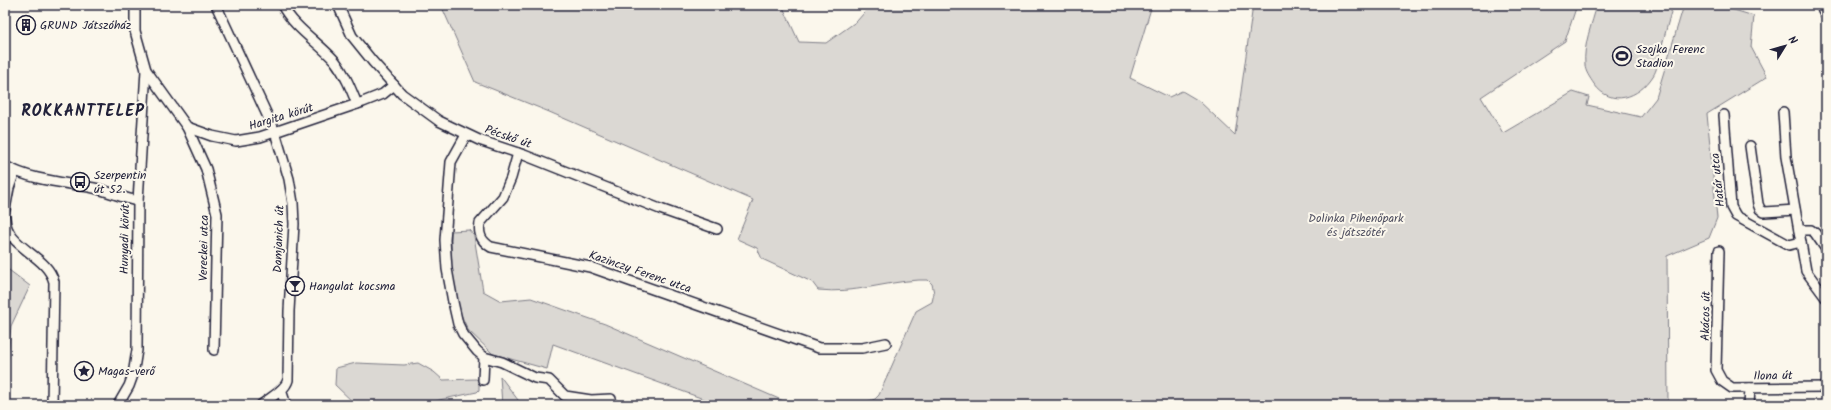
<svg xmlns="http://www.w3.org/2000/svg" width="1831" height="410" font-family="Kalam,sans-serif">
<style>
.green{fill:#dbd8d3;stroke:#7e7d87}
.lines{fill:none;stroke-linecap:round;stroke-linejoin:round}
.minor-casing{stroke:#22223b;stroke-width:12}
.minor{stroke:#fbf7ec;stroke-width:9}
.labels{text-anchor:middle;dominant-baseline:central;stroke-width:4;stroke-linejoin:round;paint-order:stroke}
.poi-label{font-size:12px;fill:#22223b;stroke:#fbf7ec;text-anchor:start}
.street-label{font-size:12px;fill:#22223b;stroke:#fbf7ec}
.park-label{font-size:12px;fill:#505061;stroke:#fbf7ec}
.district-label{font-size:16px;font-weight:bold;letter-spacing:1px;fill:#22223b;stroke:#fbf7ec}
</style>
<rect width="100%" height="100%" fill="#fbf7ec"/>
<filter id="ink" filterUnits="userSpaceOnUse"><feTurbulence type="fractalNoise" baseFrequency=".025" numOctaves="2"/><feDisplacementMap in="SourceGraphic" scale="8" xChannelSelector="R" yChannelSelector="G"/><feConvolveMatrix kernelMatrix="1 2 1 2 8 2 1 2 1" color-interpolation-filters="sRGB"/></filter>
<g filter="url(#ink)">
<g class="green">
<path d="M 441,5 L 782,5 L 799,42 L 826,43 L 857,21 L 871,5 L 1152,5 L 1130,78 L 1169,97 L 1182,91 L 1199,101 L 1235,135 L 1253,5 L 1577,5 L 1565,41 L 1481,97 L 1503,133 L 1573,92 L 1589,97 L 1587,105 L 1641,117 L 1656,98 L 1684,5 L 1717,5 L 1754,16 L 1751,47 L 1767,77 L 1707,114 L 1717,218 L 1709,238 L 1667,256 L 1668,405 L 858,405 L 875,399 L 879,395 L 916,311 L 932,302 L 934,293 L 932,284 L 928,280 L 919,280 C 883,282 855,294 818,290 L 812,282 L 762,259 L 757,248 L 737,239 L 753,200 L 547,111 L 475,82 Z"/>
<path d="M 1597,5 L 1673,5 C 1668,22 1664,39 1659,55 C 1658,62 1657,70 1653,76 C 1639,98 1611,108 1594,84 C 1590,78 1585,71 1585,65 C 1583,45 1592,24 1597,5 Z"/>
<path d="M 469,230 L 474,236 L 483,291 L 501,301 L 531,298 L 605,324 L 793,405 L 720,405 L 553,344 L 547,369 L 493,354 L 468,330 L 458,308 L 451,263 L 451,231 Z"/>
<path d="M 5,267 L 30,286 L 11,326 L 5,386 Z"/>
<path d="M 356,363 L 404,365 L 418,363 L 434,372 L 443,380 L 476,379 L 479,381 L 479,390 L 477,392 L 439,400 L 426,405 L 356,405 L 335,385 L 336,368 Z"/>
<path d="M 500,376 L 521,404 L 521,405 L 502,405 Z"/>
</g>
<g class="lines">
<g class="minor-casing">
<g id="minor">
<path d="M 135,5 L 135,31 L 146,70 L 187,127 L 212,136 L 236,141 L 260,137 L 363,102 L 383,94 L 394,85"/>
<path d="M 216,5 L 275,132 L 289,179 L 293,203 L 294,224 L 289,311 L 288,380 C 285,391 269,398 261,405"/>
<path d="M 282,5 C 294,28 318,42 335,61 C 345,74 351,89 357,104"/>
<path d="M 338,5 L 352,36 L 373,62 L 402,94 L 439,121 L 479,140 L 524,155 L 660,209 L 717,229"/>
<path d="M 1820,5 L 1826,15"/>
<path d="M 1783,112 L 1786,157 L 1806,271 L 1826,298"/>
<path d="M 1724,115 L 1731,207 L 1736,216 L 1789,245 L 1801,242"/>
<path d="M 187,127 L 206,169 L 217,214 L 214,350"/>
<path d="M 466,135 L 451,162 L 445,240 L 447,269 L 453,302 L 458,324 L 463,334 L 477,351 L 484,357 L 502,362 L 535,378 L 549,380 L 565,396 L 591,400 L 611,399"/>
<path d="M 1750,146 L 1758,204 L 1760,209 L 1764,212 L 1795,210"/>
<path d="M 518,153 L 511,178 L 503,197 L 480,223 C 478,234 481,241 491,247 L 590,267 L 819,348 L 862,348 L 886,343"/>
<path d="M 5,166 C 33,181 63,182 94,188 C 109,191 122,198 138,201"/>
<path d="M 5,210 L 9,188 L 15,171"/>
<path d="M 5,218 C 6,248 47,254 54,282 L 52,405"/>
<path d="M 1799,230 L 1811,230 L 1815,233 L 1826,249"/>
<path d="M 1719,251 L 1716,370 L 1722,381 L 1732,388 L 1826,387"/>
<path d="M 483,380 L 484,357"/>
<path d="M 281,390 L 286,405"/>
<path d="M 118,405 L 129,386 L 133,375 L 137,350 L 138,201 L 146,70"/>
<path d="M 1749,405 L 1750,388"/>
</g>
</g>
<use href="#minor" class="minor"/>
</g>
</g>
<defs>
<g id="building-ring" transform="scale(1)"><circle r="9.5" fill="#fbf7ec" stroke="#22223b" stroke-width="1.5"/><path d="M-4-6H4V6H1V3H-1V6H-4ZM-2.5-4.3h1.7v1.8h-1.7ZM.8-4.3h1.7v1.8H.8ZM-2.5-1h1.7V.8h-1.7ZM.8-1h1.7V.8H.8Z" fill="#22223b"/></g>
<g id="stadium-ring" transform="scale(1)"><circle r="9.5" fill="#fbf7ec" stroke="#22223b" stroke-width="1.5"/><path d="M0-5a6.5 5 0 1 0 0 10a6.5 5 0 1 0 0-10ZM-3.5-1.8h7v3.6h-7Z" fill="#22223b"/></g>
<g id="bus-ring" transform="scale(1)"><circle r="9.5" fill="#fbf7ec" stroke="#22223b" stroke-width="1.5"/><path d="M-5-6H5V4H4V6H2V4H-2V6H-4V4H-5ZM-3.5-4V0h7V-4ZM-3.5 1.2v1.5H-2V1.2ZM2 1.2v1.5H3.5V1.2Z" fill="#22223b"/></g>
<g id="bar-ring" transform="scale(1)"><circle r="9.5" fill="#fbf7ec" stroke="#22223b" stroke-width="1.5"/><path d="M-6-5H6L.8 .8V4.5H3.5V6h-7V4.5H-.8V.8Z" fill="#22223b"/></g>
<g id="sight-ring" transform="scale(1)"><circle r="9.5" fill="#fbf7ec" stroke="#22223b" stroke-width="1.5"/><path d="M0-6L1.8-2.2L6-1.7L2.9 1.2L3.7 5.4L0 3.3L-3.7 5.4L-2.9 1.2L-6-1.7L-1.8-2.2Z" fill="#22223b"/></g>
</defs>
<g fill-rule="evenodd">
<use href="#building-ring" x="26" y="25"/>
<use href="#stadium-ring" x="1622" y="56"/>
<use href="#bus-ring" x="80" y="182"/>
<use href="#bar-ring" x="295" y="286"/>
<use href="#sight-ring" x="84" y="371"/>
</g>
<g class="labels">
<g class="poi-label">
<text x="40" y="25">GRUND Játszóház</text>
<text x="1636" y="49">Szojka Ferenc<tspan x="1636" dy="14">Stadion</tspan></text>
<text x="94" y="175">Szerpentin<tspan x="94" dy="14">út 52.</tspan></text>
<text x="309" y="286">Hangulat kocsma</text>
<text x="98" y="371">Magas-verő</text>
</g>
<g class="street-label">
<text transform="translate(281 117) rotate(-17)">Hargita körút</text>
<text transform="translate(508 137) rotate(19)">Pécskő út</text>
<text transform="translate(1718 180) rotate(-96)">Határ utca</text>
<text transform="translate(125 239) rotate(-89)">Hunyadi körút</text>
<text transform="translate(279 239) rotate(-88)">Damjanich út</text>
<text transform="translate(204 248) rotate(-89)">Vereckei utca</text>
<text transform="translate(640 272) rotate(19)">Kazinczy Ferenc utca</text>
<text transform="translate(1706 316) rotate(-89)">Akácos út</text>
<text transform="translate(1773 376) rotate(-1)">Ilona út</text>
</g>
<g class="park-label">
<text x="1356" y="218">Dolinka Pihenőpark<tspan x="1356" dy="14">és játszótér</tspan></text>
</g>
<g class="district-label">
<text x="83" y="111">ROKKANTTELEP</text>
</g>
</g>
<rect width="1831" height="410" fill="none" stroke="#fbf7ec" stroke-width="20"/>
<rect x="10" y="10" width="1811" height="390" fill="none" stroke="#22223b" stroke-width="1.5" filter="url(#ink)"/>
<g transform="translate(1785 46) rotate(53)" stroke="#fbf7ec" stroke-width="3" paint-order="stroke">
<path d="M0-3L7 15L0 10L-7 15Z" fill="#22223b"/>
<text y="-6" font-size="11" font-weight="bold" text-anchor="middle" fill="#22223b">N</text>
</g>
</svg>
